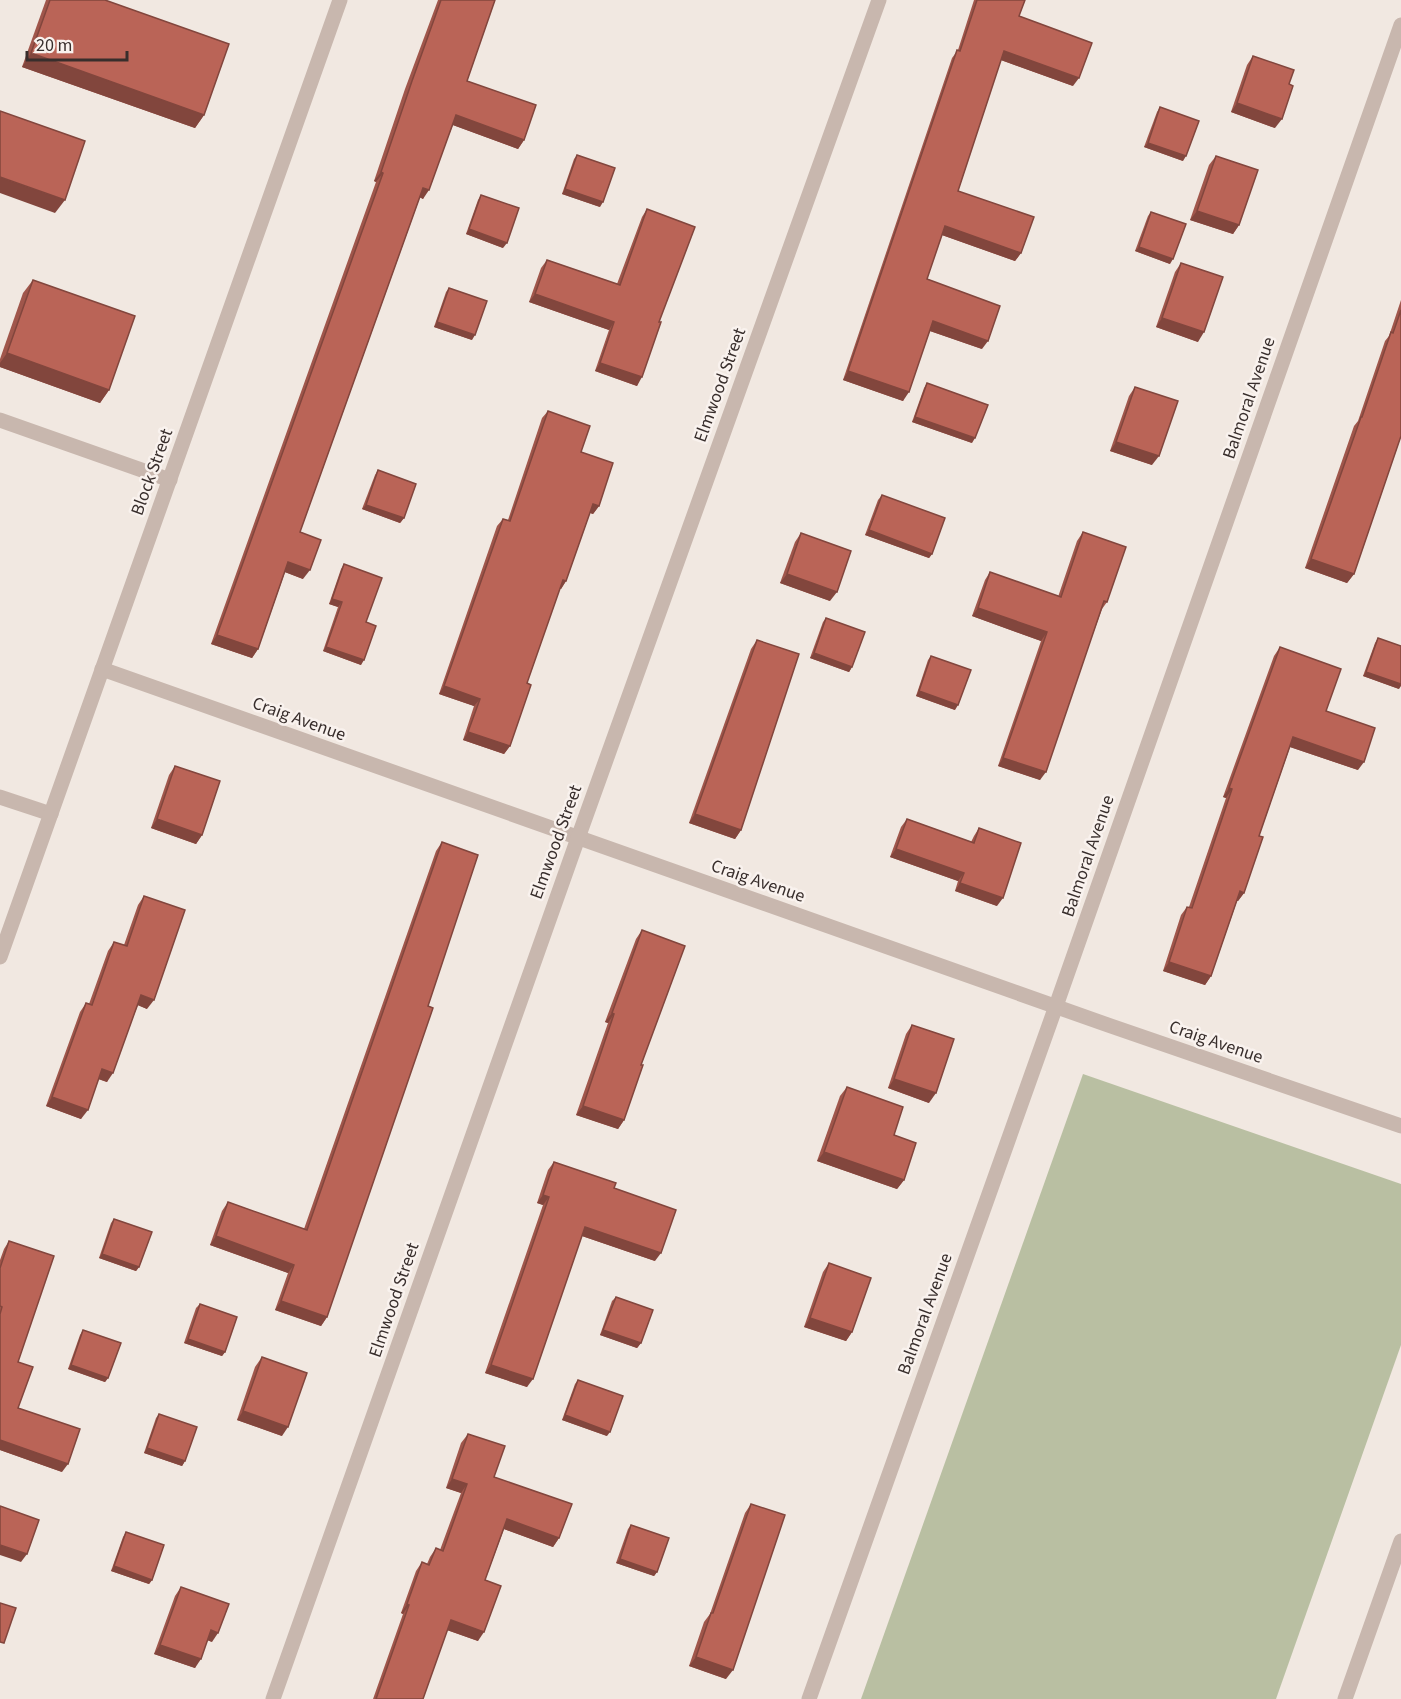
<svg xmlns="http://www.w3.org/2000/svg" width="1401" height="1699" font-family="'Source Sans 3',sans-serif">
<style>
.green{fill:#b9bfa2}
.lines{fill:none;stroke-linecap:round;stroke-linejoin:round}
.minor{stroke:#c8b7ae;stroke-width:15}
.wall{fill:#a0564b}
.shaded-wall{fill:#82463d}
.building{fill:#ba6457;stroke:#82463d;stroke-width:1.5}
.labels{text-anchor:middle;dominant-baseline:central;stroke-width:5;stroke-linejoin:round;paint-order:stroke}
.street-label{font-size:18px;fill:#382e2c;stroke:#f9f2ee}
</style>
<rect width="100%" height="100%" fill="#f1e8e1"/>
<path class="green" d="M 1083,1074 L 1401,1184 L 1401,1345 L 1276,1699 L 861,1699 Z"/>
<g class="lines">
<g class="minor">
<path d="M 0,420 L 170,480"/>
<path d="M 102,669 L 1108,1025 L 1401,1126"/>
<path d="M 0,797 L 51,814"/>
<path d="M 0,957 L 340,0"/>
<path d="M 273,1699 L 578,838 L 879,0"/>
<path d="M 809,1699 L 1056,1006 L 1401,25"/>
<path d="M 1345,1699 L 1401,1541"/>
</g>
</g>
<g class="wall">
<path d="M 46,0 L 105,0 L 204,115 L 195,128 L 22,67 Z"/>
<path d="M 438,0 L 495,0 L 467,81 L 524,140 L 518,149 L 453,125 L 423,199 L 420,197 L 300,532 L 303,579 L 285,572 L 258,649 L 252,658 L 211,644 L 376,182 L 374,181 L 405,89 Z"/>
<path d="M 974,0 L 1025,0 L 1019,16 L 1073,86 L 1001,60 L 958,191 L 1021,253 L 1015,261 L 942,235 L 927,279 L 982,349 L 930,331 L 903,401 L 843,380 L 952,58 L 958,50 Z"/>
<path d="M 1253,56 L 1275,128 L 1231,112 L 1247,65 Z"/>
<path d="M 1160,107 L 1183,161 L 1144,147 L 1157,112 Z"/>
<path d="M 577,155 L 600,207 L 562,194 L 574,159 Z"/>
<path d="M 1216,156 L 1239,225 L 1233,234 L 1190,220 L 1209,165 Z"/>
<path d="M 481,195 L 503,248 L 466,234 L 478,200 Z"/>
<path d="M 647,209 L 659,322 L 637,386 L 595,371 L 609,330 L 529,302 L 541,268 L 547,260 L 617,284 L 642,217 Z"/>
<path d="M 1151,212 L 1170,264 L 1135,251 L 1148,216 Z"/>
<path d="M 1181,263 L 1198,342 L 1156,327 L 1175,272 Z"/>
<path d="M 33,280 L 109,390 L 100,403 L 0,367 L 0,359 L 23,293 Z"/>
<path d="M 449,288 L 472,340 L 434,327 L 446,292 Z"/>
<path d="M 1401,300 L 1401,436 L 1354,574 L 1347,583 L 1305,568 L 1354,426 L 1358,421 L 1385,341 L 1389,336 Z"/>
<path d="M 927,383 L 972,443 L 912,422 L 924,388 Z"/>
<path d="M 1135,387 L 1152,465 L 1110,451 L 1129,396 Z"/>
<path d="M 548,411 L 581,452 L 599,506 L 593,514 L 590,513 L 566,581 L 561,589 L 560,588 L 527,683 L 510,746 L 504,754 L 463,740 L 474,706 L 439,694 L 497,526 L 503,519 L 508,520 L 542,418 Z"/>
<path d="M 378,470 L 404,518 L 400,523 L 362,509 L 375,475 Z"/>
<path d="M 882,495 L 932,554 L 929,558 L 865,535 L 878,500 Z"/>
<path d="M 1083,532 L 1107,602 L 1102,609 L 1040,780 L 998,766 L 1041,641 L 972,616 L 985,580 L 990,572 L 1058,597 L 1077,541 Z"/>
<path d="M 801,533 L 830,601 L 780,583 L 795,542 Z"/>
<path d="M 344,564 L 366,622 L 361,665 L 323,651 L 338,607 L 329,604 L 341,569 Z"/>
<path d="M 826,618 L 852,667 L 849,672 L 810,658 L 823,622 Z"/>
<path d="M 1378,638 L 1399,689 L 1363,676 L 1375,643 Z"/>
<path d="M 757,640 L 741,830 L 735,839 L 689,823 L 751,649 Z"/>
<path d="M 1280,647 L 1326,711 L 1358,770 L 1290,747 L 1259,836 L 1244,893 L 1238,901 L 1237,901 L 1211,976 L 1205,985 L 1163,971 L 1181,915 L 1187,907 L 1189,907 L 1226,798 L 1223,797 L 1274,656 Z"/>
<path d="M 931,656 L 955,710 L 916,696 L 928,660 Z"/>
<path d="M 175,766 L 202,835 L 196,844 L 151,828 L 169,775 Z"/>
<path d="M 907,819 L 971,842 L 974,836 L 979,828 L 997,906 L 955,891 L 958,881 L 890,857 L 901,827 Z"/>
<path d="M 442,842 L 327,1317 L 321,1326 L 275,1310 L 288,1273 L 210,1245 L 222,1211 L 228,1202 L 304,1229 L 436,851 Z"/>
<path d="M 144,896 L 147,1009 L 138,1005 L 107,1082 L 98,1079 L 81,1119 L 46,1106 L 80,1012 L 86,1003 L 89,1004 L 108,951 L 114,942 L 124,945 L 138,905 Z"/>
<path d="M 642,930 L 641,1065 L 624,1120 L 618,1129 L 576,1115 L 608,1023 L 605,1022 L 636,939 Z"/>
<path d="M 912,1025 L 929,1103 L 888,1088 L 906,1034 Z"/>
<path d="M 847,1087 L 894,1135 L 904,1180 L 897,1189 L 817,1161 L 840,1096 Z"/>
<path d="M 554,1162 L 614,1188 L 655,1261 L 582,1236 L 527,1387 L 485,1373 L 543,1205 L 537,1203 L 548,1170 Z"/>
<path d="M 114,1219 L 139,1267 L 136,1271 L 99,1258 L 111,1223 Z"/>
<path d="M 9,1241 L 18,1362 L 18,1408 L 62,1472 L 0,1450 L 0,1260 L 4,1249 Z"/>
<path d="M 829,1263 L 852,1332 L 846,1341 L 804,1327 L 823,1272 Z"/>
<path d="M 616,1297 L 641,1343 L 637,1348 L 600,1335 L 612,1301 Z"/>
<path d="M 200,1304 L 225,1352 L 222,1356 L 184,1343 L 196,1308 Z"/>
<path d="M 83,1330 L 108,1378 L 105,1382 L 68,1369 L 80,1335 Z"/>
<path d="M 262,1357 L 282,1436 L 237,1420 L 255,1367 Z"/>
<path d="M 578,1380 L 607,1436 L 562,1420 L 575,1384 Z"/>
<path d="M 159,1414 L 185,1461 L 182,1466 L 144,1453 L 156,1418 Z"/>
<path d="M 468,1434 L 494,1477 L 559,1538 L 553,1547 L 504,1529 L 485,1580 L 478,1641 L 447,1630 L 423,1699 L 373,1699 L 403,1614 L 401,1613 L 416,1571 L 422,1562 L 427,1564 L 430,1557 L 436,1548 L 440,1550 L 461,1493 L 446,1488 L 461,1443 Z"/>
<path d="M 751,1504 L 726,1679 L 689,1666 L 704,1622 L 710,1614 L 745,1513 Z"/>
<path d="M 631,1525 L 657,1572 L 654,1576 L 616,1563 L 628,1529 Z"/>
<path d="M 126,1532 L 152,1580 L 149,1584 L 111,1571 L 123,1537 Z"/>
<path d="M 181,1587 L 212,1642 L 207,1640 L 195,1668 L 154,1654 L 175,1596 Z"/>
</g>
<g class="shaded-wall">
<path d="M 1004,51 L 1079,78 L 1073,86 L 998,59 Z"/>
<path d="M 31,53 L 204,115 L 195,128 L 22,67 Z"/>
<path d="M 1237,103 L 1282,119 L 1275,128 L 1231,112 Z"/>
<path d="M 456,115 L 524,140 L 518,149 L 450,124 Z"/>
<path d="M 1148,143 L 1186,156 L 1183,161 L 1144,147 Z"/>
<path d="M 381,172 L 383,173 L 376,182 L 374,181 Z"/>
<path d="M 0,177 L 65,200 L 55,213 L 0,193 Z"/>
<path d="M 423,188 L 429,190 L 423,199 L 417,196 Z"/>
<path d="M 565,189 L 603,202 L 600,207 L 562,194 Z"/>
<path d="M 1197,211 L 1239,225 L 1233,234 L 1190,220 Z"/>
<path d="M 945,226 L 1021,253 L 1015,261 L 939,234 Z"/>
<path d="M 469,229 L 507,243 L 503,248 L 466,234 Z"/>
<path d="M 1139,247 L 1173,259 L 1170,264 L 1135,251 Z"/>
<path d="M 535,294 L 614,322 L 609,330 L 529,302 Z"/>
<path d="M 1162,318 L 1204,332 L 1198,342 L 1156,327 Z"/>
<path d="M 933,321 L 988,341 L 982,349 L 927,330 Z"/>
<path d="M 437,322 L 475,335 L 472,340 L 434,327 Z"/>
<path d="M 7,353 L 109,390 L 100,403 L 0,367 L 0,363 Z"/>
<path d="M 600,363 L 642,377 L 637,386 L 595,371 Z"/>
<path d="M 848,371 L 909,392 L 903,401 L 843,380 Z"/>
<path d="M 915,417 L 975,438 L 972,443 L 912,422 Z"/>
<path d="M 1116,442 L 1159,456 L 1152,465 L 1110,451 Z"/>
<path d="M 593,504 L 599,506 L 593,514 L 588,512 Z"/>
<path d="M 366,505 L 404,518 L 400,523 L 362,509 Z"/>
<path d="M 869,530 L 932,554 L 929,558 L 865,535 Z"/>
<path d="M 1311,559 L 1354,574 L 1347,583 L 1305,568 Z"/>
<path d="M 288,562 L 310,570 L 303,579 L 282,571 Z"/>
<path d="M 787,574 L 837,592 L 830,601 L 780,583 Z"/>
<path d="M 563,580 L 566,581 L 561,589 L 557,587 Z"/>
<path d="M 332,599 L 342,602 L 338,607 L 329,604 Z"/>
<path d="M 978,608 L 1047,632 L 1041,641 L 972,616 Z"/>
<path d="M 217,635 L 258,649 L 252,658 L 211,644 Z"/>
<path d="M 326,647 L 364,660 L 361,665 L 323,651 Z"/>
<path d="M 814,653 L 852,667 L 849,672 L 810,658 Z"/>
<path d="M 1366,672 L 1401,684 L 1401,686 L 1399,689 L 1363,676 Z"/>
<path d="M 444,686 L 480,699 L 474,706 L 439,694 Z"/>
<path d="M 919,691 L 958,705 L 955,710 L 916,696 Z"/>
<path d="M 468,732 L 510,746 L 504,754 L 463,740 Z"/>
<path d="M 1293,737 L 1364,762 L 1358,770 L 1287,746 Z"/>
<path d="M 1003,758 L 1046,772 L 1040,780 L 998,766 Z"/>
<path d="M 1229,788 L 1232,789 L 1226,798 L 1223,797 Z"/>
<path d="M 695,814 L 741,830 L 735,839 L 689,823 Z"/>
<path d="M 157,819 L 202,835 L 196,844 L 151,828 Z"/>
<path d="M 896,849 L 964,873 L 958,881 L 890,857 Z"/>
<path d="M 960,883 L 1003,898 L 997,906 L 955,891 Z"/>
<path d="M 1240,891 L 1244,893 L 1238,901 L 1234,900 Z"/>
<path d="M 1169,962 L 1211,976 L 1205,985 L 1163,971 Z"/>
<path d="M 141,995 L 154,1000 L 147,1009 L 135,1004 Z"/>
<path d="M 612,1013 L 614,1014 L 608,1023 L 605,1022 Z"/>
<path d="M 102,1069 L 113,1073 L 107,1082 L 96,1078 Z"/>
<path d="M 894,1079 L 936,1093 L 929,1103 L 888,1088 Z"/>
<path d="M 52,1097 L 88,1110 L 81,1119 L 46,1106 Z"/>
<path d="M 583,1106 L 624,1120 L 618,1129 L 576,1115 Z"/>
<path d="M 824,1152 L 904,1180 L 897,1189 L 817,1161 Z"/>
<path d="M 543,1195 L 549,1197 L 543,1205 L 537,1203 Z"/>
<path d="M 585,1227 L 661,1253 L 655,1261 L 579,1235 Z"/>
<path d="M 216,1236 L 294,1265 L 288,1273 L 210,1245 Z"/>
<path d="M 102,1254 L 139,1267 L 136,1271 L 99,1258 Z"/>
<path d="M 281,1301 L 327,1317 L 321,1326 L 275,1310 Z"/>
<path d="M 810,1318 L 852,1332 L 846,1341 L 804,1327 Z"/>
<path d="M 603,1330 L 641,1343 L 637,1348 L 600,1335 Z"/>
<path d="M 188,1339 L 225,1352 L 222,1356 L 184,1343 Z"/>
<path d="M 71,1365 L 108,1378 L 105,1382 L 68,1369 Z"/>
<path d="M 491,1365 L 533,1379 L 527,1387 L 485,1373 Z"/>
<path d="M 243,1411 L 288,1427 L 282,1436 L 237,1420 Z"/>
<path d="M 565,1415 L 610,1432 L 607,1436 L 562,1420 Z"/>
<path d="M 0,1440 L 68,1464 L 62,1472 L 0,1450 Z"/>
<path d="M 147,1448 L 185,1461 L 182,1466 L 144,1453 Z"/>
<path d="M 452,1479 L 467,1484 L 461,1493 L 446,1488 Z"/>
<path d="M 507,1519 L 559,1538 L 553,1547 L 501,1528 Z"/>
<path d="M 0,1545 L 27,1554 L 21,1562 L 0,1555 Z"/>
<path d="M 620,1559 L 657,1572 L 654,1576 L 616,1563 Z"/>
<path d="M 114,1566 L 152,1580 L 149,1584 L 111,1571 Z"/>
<path d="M 407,1604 L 409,1605 L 403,1614 L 401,1613 Z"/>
<path d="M 451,1620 L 484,1632 L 478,1641 L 444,1629 Z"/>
<path d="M 211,1630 L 218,1633 L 212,1642 L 205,1639 Z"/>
<path d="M 160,1645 L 201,1659 L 195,1668 L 154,1654 Z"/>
<path d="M 696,1657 L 733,1670 L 726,1679 L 689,1666 Z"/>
</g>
<g class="building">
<path d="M 50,0 L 105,0 L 229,44 L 204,115 L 31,53 Z"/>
<path d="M 441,0 L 495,0 L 467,81 L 536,105 L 524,140 L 456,115 L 429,190 L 423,188 L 300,532 L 321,540 L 310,570 L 288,562 L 258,649 L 217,635 L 383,173 L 381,172 L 412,81 Z"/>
<path d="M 977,0 L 1025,0 L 1019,16 L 1092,43 L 1079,78 L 1004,51 L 958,191 L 1034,217 L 1021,253 L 945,226 L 927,279 L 1000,306 L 988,341 L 933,321 L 909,392 L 848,371 L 957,50 L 960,51 Z"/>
<path d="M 1253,56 L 1294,70 L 1289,84 L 1293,86 L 1282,119 L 1237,103 Z"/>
<path d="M 1160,107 L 1199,121 L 1186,156 L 1148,143 Z"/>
<path d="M 0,111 L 85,141 L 65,200 L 0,177 Z"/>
<path d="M 577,155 L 615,168 L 603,202 L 565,189 Z"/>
<path d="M 1216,156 L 1258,170 L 1239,225 L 1197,211 Z"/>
<path d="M 481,195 L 519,208 L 507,243 L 469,229 Z"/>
<path d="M 647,209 L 695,227 L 659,322 L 661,322 L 642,377 L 600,363 L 614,322 L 535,294 L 547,260 L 620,285 Z"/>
<path d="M 1151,212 L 1186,224 L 1173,259 L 1139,247 Z"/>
<path d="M 1181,263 L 1223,277 L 1204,332 L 1162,318 Z"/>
<path d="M 33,280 L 135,316 L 109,390 L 7,353 Z"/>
<path d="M 449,288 L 487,301 L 475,335 L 437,322 Z"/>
<path d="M 1401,310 L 1401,436 L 1354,574 L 1311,559 L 1361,417 L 1362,417 L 1391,332 L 1393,333 Z"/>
<path d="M 927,383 L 988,405 L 975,438 L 915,417 Z"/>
<path d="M 1135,387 L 1178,401 L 1159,456 L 1116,442 Z"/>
<path d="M 548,411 L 590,426 L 581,452 L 613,463 L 599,506 L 593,504 L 566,581 L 563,580 L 527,683 L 531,685 L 510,746 L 468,732 L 480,699 L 444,686 L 503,519 L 510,521 Z"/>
<path d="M 378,470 L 416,484 L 404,518 L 366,505 Z"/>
<path d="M 882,495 L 945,518 L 932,554 L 869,530 Z"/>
<path d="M 1083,532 L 1126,547 L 1107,602 L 1104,601 L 1046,772 L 1003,758 L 1047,632 L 978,608 L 990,572 L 1061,597 Z"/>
<path d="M 801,533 L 851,551 L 837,592 L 787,574 Z"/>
<path d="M 344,564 L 382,578 L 366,622 L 376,626 L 364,660 L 326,647 L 342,602 L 332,599 Z"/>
<path d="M 826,618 L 865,632 L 852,667 L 814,653 Z"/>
<path d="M 1378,638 L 1401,646 L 1401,684 L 1366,672 Z"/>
<path d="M 757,640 L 799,654 L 741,830 L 695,814 Z"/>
<path d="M 1280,647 L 1341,669 L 1326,711 L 1375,728 L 1364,762 L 1293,737 L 1259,836 L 1263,837 L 1244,893 L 1240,891 L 1211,976 L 1169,962 L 1187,907 L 1192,908 L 1232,789 L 1229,788 Z"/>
<path d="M 931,656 L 971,670 L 958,705 L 919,691 Z"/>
<path d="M 175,766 L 220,781 L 202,835 L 157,819 Z"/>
<path d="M 907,819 L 974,843 L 979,828 L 1021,843 L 1003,898 L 960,883 L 964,873 L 896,849 Z"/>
<path d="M 442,842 L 478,855 L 428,1006 L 433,1008 L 327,1317 L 281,1301 L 294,1265 L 216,1236 L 228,1202 L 307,1230 Z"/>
<path d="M 144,896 L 185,910 L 154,1000 L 141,995 L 113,1073 L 102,1069 L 88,1110 L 52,1097 L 86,1003 L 92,1005 L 114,942 L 127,946 Z"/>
<path d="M 642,930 L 685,946 L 641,1065 L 643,1065 L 624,1120 L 583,1106 L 614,1014 L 612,1013 Z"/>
<path d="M 912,1025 L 954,1039 L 936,1093 L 894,1079 Z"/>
<path d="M 847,1087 L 903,1107 L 894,1135 L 916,1143 L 904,1180 L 824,1152 Z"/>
<path d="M 554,1162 L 616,1183 L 614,1188 L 676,1210 L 661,1253 L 585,1227 L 533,1379 L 491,1365 L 549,1197 L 543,1195 Z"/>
<path d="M 114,1219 L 152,1232 L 139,1267 L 102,1254 Z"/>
<path d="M 9,1241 L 54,1256 L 18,1362 L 33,1367 L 18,1408 L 80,1429 L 68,1464 L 0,1440 L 0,1314 L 2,1307 L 0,1306 L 0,1268 Z"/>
<path d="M 829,1263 L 871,1278 L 852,1332 L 810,1318 Z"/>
<path d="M 616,1297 L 653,1310 L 641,1343 L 603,1330 Z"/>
<path d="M 200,1304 L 237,1317 L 225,1352 L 188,1339 Z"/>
<path d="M 83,1330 L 121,1343 L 108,1378 L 71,1365 Z"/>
<path d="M 262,1357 L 307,1373 L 288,1427 L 243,1411 Z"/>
<path d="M 578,1380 L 623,1396 L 610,1432 L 565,1415 Z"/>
<path d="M 159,1414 L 197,1427 L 185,1461 L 147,1448 Z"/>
<path d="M 468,1434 L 505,1446 L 494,1477 L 572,1504 L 559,1538 L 507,1519 L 485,1580 L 501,1586 L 484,1632 L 451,1620 L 423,1699 L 376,1699 L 409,1605 L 407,1604 L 422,1562 L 429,1565 L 436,1548 L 443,1551 L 467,1484 L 452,1479 Z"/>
<path d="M 751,1504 L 785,1515 L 733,1670 L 696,1657 L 711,1613 L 713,1613 Z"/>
<path d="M 0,1506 L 39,1520 L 27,1554 L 0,1545 Z"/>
<path d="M 631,1525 L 669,1538 L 657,1572 L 620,1559 Z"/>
<path d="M 126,1532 L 164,1545 L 152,1580 L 114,1566 Z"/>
<path d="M 181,1587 L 229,1604 L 218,1633 L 211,1630 L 201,1659 L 160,1645 Z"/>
<path d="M 0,1603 L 16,1608 L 4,1643 L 0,1642 Z"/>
</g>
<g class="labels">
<g class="street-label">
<text transform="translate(720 385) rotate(-70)">Elmwood Street</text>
<text transform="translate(1249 398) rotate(-71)">Balmoral Avenue</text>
<text transform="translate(152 472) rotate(-70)">Block Street</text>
<text transform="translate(299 719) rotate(20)">Craig Avenue</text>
<text transform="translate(556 842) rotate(-70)">Elmwood Street</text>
<text transform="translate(1088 856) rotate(-71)">Balmoral Avenue</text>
<text transform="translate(758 881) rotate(19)">Craig Avenue</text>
<text transform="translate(1216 1042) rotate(19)">Craig Avenue</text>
<text transform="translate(394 1300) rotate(-71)">Elmwood Street</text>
<text transform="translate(925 1314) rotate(-70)">Balmoral Avenue</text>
</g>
</g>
<path d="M27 51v9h100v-9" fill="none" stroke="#382e2c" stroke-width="3"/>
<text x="36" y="51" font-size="18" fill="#382e2c" stroke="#f9f2ee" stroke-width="4.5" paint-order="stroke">20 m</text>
</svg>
